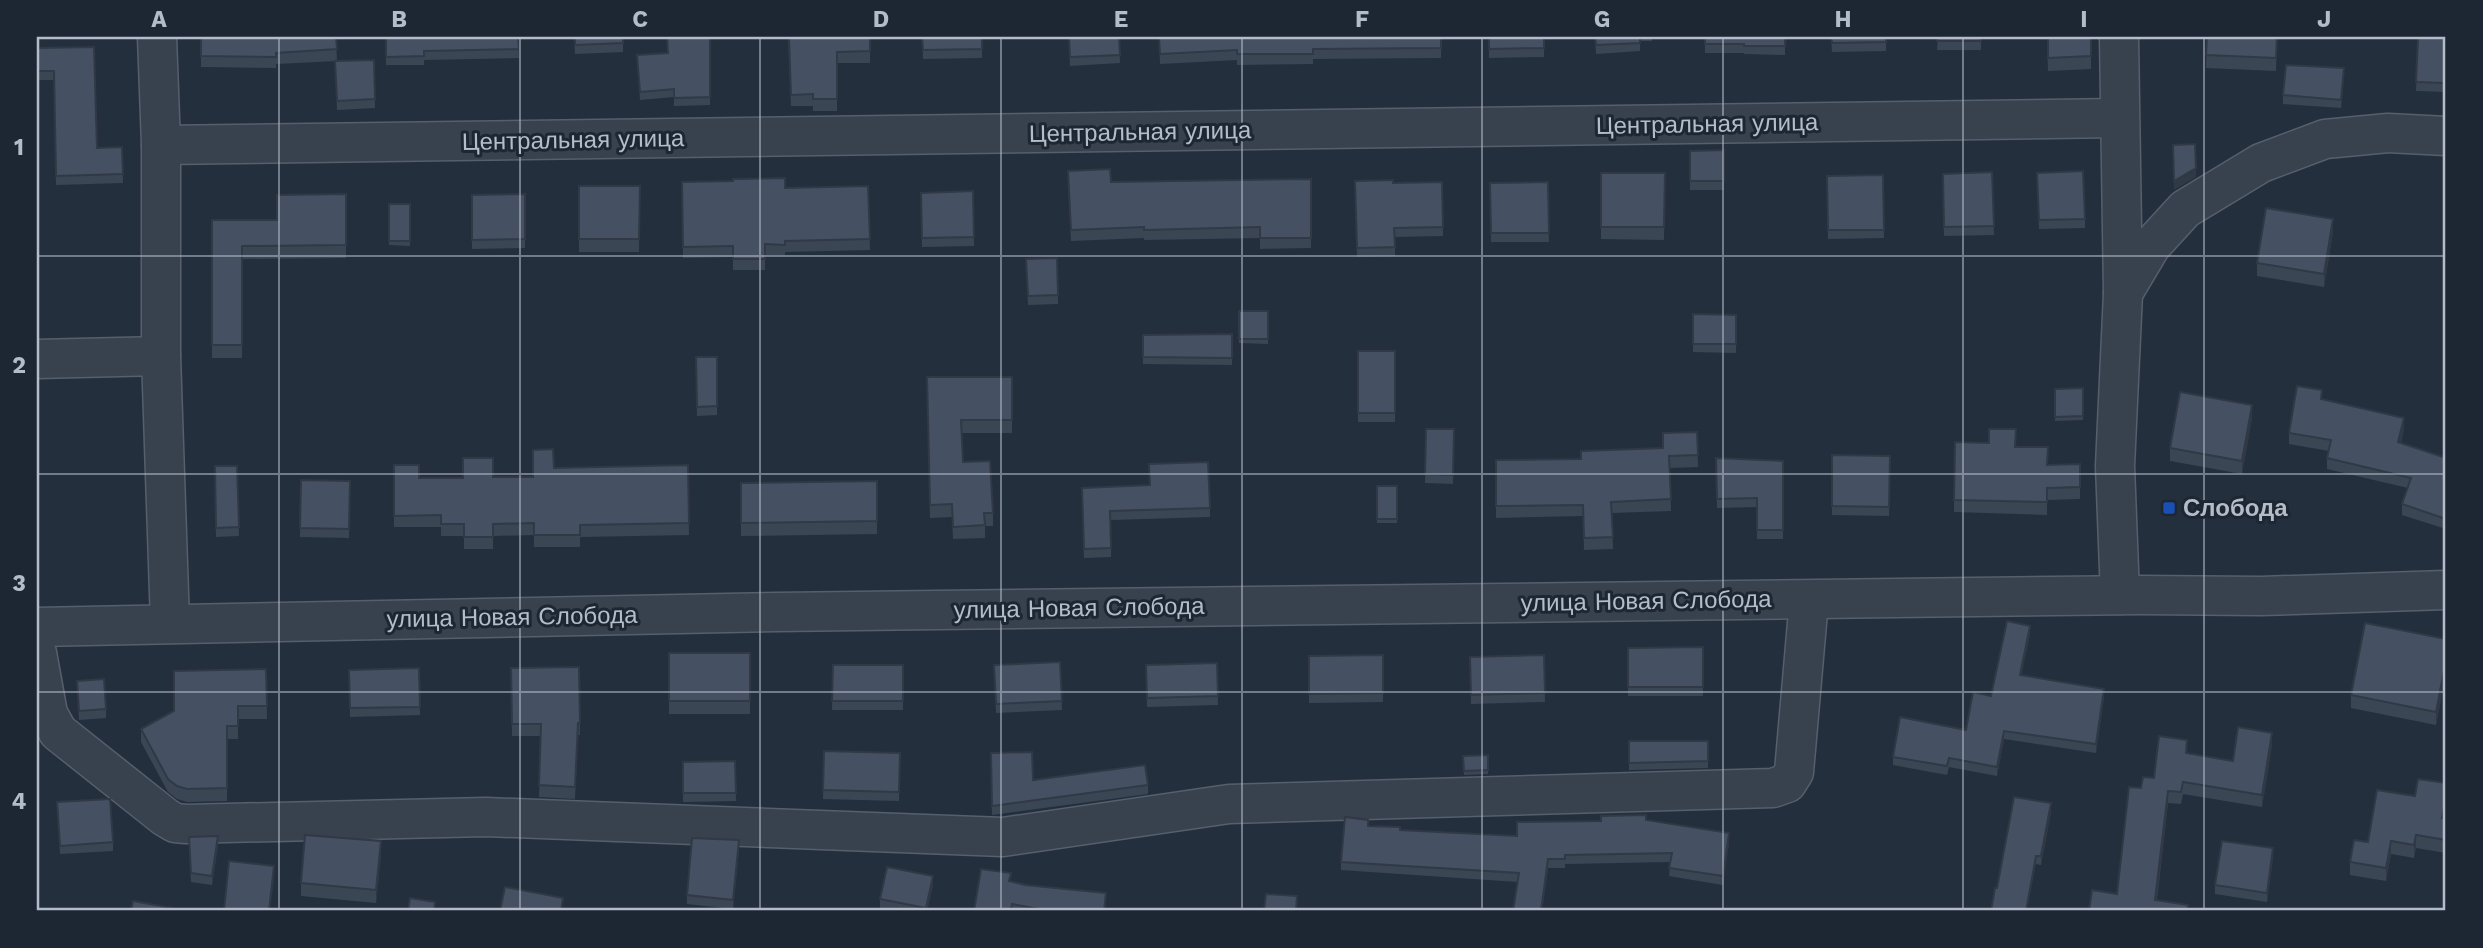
<svg xmlns="http://www.w3.org/2000/svg" width="2483" height="948" font-family="'Work Sans',sans-serif">
<style>
.lines{fill:none;stroke-linecap:round;stroke-linejoin:round}
.minor-casing{stroke:#565f6c;stroke-width:41}
.minor{stroke:#38414e;stroke-width:38}
.wall{fill:#3b4654}
.shaded-wall{fill:#303945}
.building{fill:#455162;stroke:#303945;stroke-width:2}
.grid{fill:none;stroke:#b4bcc9;stroke-width:2;stroke-opacity:0.55}
.transit-dot{fill:#1a4fb4;stroke:#1d2633;stroke-width:2.5}
.labels{text-anchor:middle;dominant-baseline:central;stroke-width:6;stroke-linejoin:round;paint-order:stroke}
.street-label{font-size:24px;fill:#b4bcc9;stroke:#1d2633}
.poi-label{font-size:24px;font-weight:bold;fill:#b4bcc9;stroke:#1d2633;text-anchor:start}
.neatline{fill:none;stroke:#b4bcc9;stroke-width:2.5}
.grid-label{font-size:23px;text-anchor:middle;font-weight:bold;fill:#b4bcc9}
</style>
<rect width="100%" height="100%" fill="#242f3e"/>
<g class="lines">
<g class="minor-casing">
<g id="minor">
<path d="M 157,37 L 161,145 L 161,356 L 170,623"/>
<path d="M 2119,37 L 2123,293 L 2115,466 L 2120,595"/>
<path d="M 161,145 L 2119,118"/>
<path d="M 2123,293 L 2151,246 L 2185,209 L 2261,163 L 2325,139 L 2388,133 L 2446,136"/>
<path d="M 37,359 L 161,356"/>
<path d="M 37,627 L 776,612 L 2140,595 L 2261,596 L 2446,590"/>
<path d="M 37,653 L 48,714 L 58,732 L 165,817 L 175,823 L 186,824 L 486,817 L 1003,837 L 1229,804 L 1773,788 L 1787,783 L 1794,772 L 1809,600"/>
</g>
</g>
<use href="#minor" class="minor"/>
</g>
<g class="wall">
<path d="M 201,37 L 336,37 L 337,61 L 276,64 L 276,68 L 201,67 Z"/>
<path d="M 386,37 L 518,37 L 519,58 L 424,60 L 424,65 L 386,65 Z"/>
<path d="M 574,37 L 623,37 L 623,52 L 575,54 Z"/>
<path d="M 710,37 L 710,105 L 674,106 L 674,97 L 640,100 L 637,55 L 667,53 Z"/>
<path d="M 788,37 L 870,37 L 870,63 L 837,63 L 837,111 L 813,111 L 813,106 L 791,106 Z"/>
<path d="M 922,37 L 982,37 L 982,58 L 923,59 Z"/>
<path d="M 1069,37 L 1119,37 L 1120,63 L 1070,66 Z"/>
<path d="M 1159,37 L 1441,37 L 1441,58 L 1313,59 L 1313,64 L 1237,65 L 1237,60 L 1160,64 Z"/>
<path d="M 1489,37 L 1544,37 L 1544,57 L 1489,58 Z"/>
<path d="M 1595,37 L 1652,37 L 1652,41 L 1640,41 L 1640,51 L 1596,54 Z"/>
<path d="M 1705,37 L 1785,37 L 1785,55 L 1744,54 L 1744,53 L 1705,53 Z"/>
<path d="M 1831,37 L 1886,37 L 1886,51 L 1832,52 Z"/>
<path d="M 1938,37 L 1981,37 L 1981,50 L 1937,50 Z"/>
<path d="M 2047,37 L 2091,37 L 2091,69 L 2048,71 Z"/>
<path d="M 2207,37 L 2277,37 L 2276,71 L 2206,68 Z"/>
<path d="M 2418,37 L 2446,37 L 2446,92 L 2416,91 Z"/>
<path d="M 94,47 L 97,148 L 122,147 L 123,183 L 56,185 L 54,80 L 37,80 L 37,48 Z"/>
<path d="M 374,60 L 375,108 L 337,110 L 335,61 Z"/>
<path d="M 2344,77 L 2341,108 L 2283,104 L 2283,95 Z"/>
<path d="M 1724,150 L 1724,190 L 1690,190 L 1690,151 Z"/>
<path d="M 1992,172 L 1994,235 L 1944,236 L 1943,174 Z"/>
<path d="M 1601,173 L 1665,173 L 1664,240 L 1601,239 Z"/>
<path d="M 2037,173 L 2085,219 L 2085,228 L 2039,229 Z"/>
<path d="M 1883,175 L 1884,238 L 1828,239 L 1827,176 Z"/>
<path d="M 1311,179 L 1311,248 L 1260,249 L 1260,238 L 1144,240 L 1144,238 L 1071,241 L 1068,182 Z"/>
<path d="M 1355,181 L 1393,183 L 1442,182 L 1443,236 L 1395,237 L 1395,256 L 1357,257 Z"/>
<path d="M 682,182 L 785,188 L 868,186 L 870,250 L 785,252 L 785,255 L 765,255 L 765,270 L 733,270 L 733,257 L 683,258 Z"/>
<path d="M 1548,182 L 1549,242 L 1491,242 L 1490,183 Z"/>
<path d="M 579,186 L 640,186 L 639,252 L 579,252 Z"/>
<path d="M 973,191 L 974,246 L 922,247 L 921,193 Z"/>
<path d="M 346,194 L 346,258 L 242,259 L 242,358 L 212,358 L 212,220 L 277,220 Z"/>
<path d="M 525,194 L 525,248 L 472,249 L 472,195 Z"/>
<path d="M 389,204 L 410,204 L 410,246 L 389,245 Z"/>
<path d="M 2333,232 L 2324,287 L 2257,276 L 2257,263 Z"/>
<path d="M 1057,258 L 1058,304 L 1028,305 L 1026,259 Z"/>
<path d="M 1239,311 L 1268,311 L 1268,344 L 1239,343 Z"/>
<path d="M 1693,314 L 1736,315 L 1736,353 L 1693,352 Z"/>
<path d="M 1232,334 L 1232,365 L 1143,364 L 1143,335 Z"/>
<rect x="1358" y="351" width="37" height="71"/>
<path d="M 696,357 L 717,357 L 717,415 L 697,416 Z"/>
<path d="M 927,377 L 1012,377 L 1012,433 L 962,433 L 963,462 L 993,513 L 993,526 L 985,526 L 985,538 L 953,539 L 952,517 L 930,518 Z"/>
<path d="M 2083,388 L 2083,420 L 2055,421 L 2055,389 Z"/>
<path d="M 2322,399 L 2404,429 L 2401,443 L 2446,458 L 2446,529 L 2402,515 L 2402,504 L 2408,488 L 2327,469 L 2327,458 L 2329,451 L 2289,444 L 2289,433 Z"/>
<path d="M 2252,418 L 2242,474 L 2170,461 L 2170,448 Z"/>
<path d="M 1426,429 L 1454,429 L 1453,484 L 1425,483 Z"/>
<path d="M 1697,432 L 1698,467 L 1670,468 L 1671,511 L 1612,513 L 1613,549 L 1584,550 L 1583,516 L 1496,518 L 1496,460 L 1581,459 L 1663,448 Z"/>
<path d="M 1955,442 L 2015,447 L 2048,465 L 2080,464 L 2080,499 L 2047,500 L 2047,515 L 1954,512 Z"/>
<path d="M 1832,455 L 1890,456 L 1889,516 L 1832,515 Z"/>
<path d="M 1716,458 L 1783,461 L 1783,539 L 1757,539 L 1757,507 L 1717,508 Z"/>
<path d="M 394,465 L 419,478 L 533,477 L 554,468 L 688,465 L 689,535 L 580,537 L 580,547 L 534,547 L 534,535 L 493,536 L 493,549 L 464,549 L 464,536 L 441,536 L 441,527 L 394,527 Z"/>
<path d="M 215,466 L 237,466 L 239,536 L 216,537 Z"/>
<path d="M 301,480 L 350,481 L 349,538 L 300,537 Z"/>
<path d="M 877,481 L 877,534 L 741,536 L 741,483 Z"/>
<rect x="1377" y="486" width="20" height="37"/>
<path d="M 1082,488 L 1210,508 L 1210,517 L 1111,520 L 1111,557 L 1084,558 Z"/>
<path d="M 2030,634 L 2021,675 L 2104,697 L 2096,753 L 2004,739 L 1997,776 L 1949,767 L 1947,775 L 1893,765 L 1893,757 L 1966,730 L 1991,696 Z"/>
<path d="M 2446,639 L 2446,673 L 2436,725 L 2351,708 L 2351,695 Z"/>
<path d="M 1703,647 L 1703,696 L 1628,696 L 1628,648 Z"/>
<rect x="669" y="653" width="81" height="61"/>
<path d="M 1383,655 L 1383,702 L 1309,703 L 1309,656 Z"/>
<path d="M 1544,655 L 1545,702 L 1471,704 L 1470,657 Z"/>
<path d="M 1060,662 L 1062,710 L 996,713 L 994,665 Z"/>
<path d="M 1217,663 L 1218,705 L 1147,707 L 1146,665 Z"/>
<path d="M 833,665 L 903,665 L 903,710 L 832,710 Z"/>
<path d="M 579,667 L 580,735 L 578,735 L 575,799 L 539,797 L 541,736 L 512,736 L 511,668 Z"/>
<path d="M 419,668 L 420,715 L 350,717 L 349,670 Z"/>
<path d="M 266,669 L 267,719 L 238,719 L 238,739 L 227,739 L 227,801 L 187,802 L 177,799 L 168,792 L 141,742 L 141,729 Z"/>
<path d="M 77,681 L 106,709 L 106,718 L 79,720 Z"/>
<path d="M 1629,741 L 1708,741 L 1708,768 L 1629,770 Z"/>
<path d="M 2272,745 L 2262,807 L 2183,794 L 2181,804 L 2168,803 L 2157,900 L 2188,911 L 2117,894 L 2154,778 L 2187,753 L 2233,761 Z"/>
<path d="M 824,751 L 900,753 L 899,801 L 823,799 Z"/>
<path d="M 991,753 L 1033,780 L 1148,785 L 1148,794 L 992,815 Z"/>
<path d="M 1488,755 L 1488,774 L 1464,775 L 1463,756 Z"/>
<path d="M 735,761 L 736,801 L 683,802 L 683,762 Z"/>
<path d="M 2446,783 L 2446,808 L 2445,818 L 2446,819 L 2446,853 L 2416,848 L 2414,858 L 2391,854 L 2386,881 L 2350,875 L 2350,862 L 2368,842 L 2415,796 Z"/>
<path d="M 57,802 L 113,842 L 113,851 L 60,854 Z"/>
<path d="M 2051,812 L 2041,865 L 2036,864 L 1997,888 Z"/>
<path d="M 1646,820 L 1729,842 L 1723,885 L 1669,876 L 1670,862 L 1565,864 L 1565,868 L 1548,868 L 1542,911 L 1513,911 L 1518,882 L 1341,870 L 1341,862 L 1368,826 L 1400,830 L 1517,836 L 1601,821 Z"/>
<path d="M 189,837 L 218,845 L 212,885 L 191,882 Z"/>
<path d="M 739,849 L 733,909 L 687,904 L 687,895 Z"/>
<path d="M 381,854 L 376,903 L 301,896 L 301,883 Z"/>
<path d="M 2273,857 L 2267,902 L 2215,894 L 2215,885 Z"/>
<path d="M 1011,881 L 1106,902 L 1105,911 L 974,911 Z"/>
<path d="M 933,885 L 927,911 L 897,911 L 880,908 L 880,899 Z"/>
</g>
<g class="shaded-wall">
<path d="M 2196,168 L 2196,177 L 2174,190 L 2174,181 Z"/>
<path d="M 2333,219 L 2333,232 L 2324,287 L 2324,274 Z"/>
<path d="M 2252,405 L 2252,418 L 2242,474 L 2242,461 Z"/>
<path d="M 2404,418 L 2404,429 L 2398,453 L 2398,442 Z"/>
<path d="M 2030,626 L 2030,634 L 2020,684 L 2020,675 Z"/>
<path d="M 2446,660 L 2446,673 L 2436,725 L 2436,712 Z"/>
<path d="M 2104,689 L 2104,697 L 2096,753 L 2096,744 Z"/>
<path d="M 2004,731 L 2004,739 L 1997,776 L 1997,767 Z"/>
<path d="M 2272,733 L 2272,745 L 2262,807 L 2262,795 Z"/>
<path d="M 2168,791 L 2168,803 L 2155,911 L 2155,900 Z"/>
<path d="M 2446,795 L 2446,808 L 2442,831 L 2442,818 Z"/>
<path d="M 2051,803 L 2051,812 L 2041,865 L 2041,856 Z"/>
<path d="M 1729,833 L 1729,842 L 1723,885 L 1723,876 Z"/>
<path d="M 2416,835 L 2416,848 L 2414,858 L 2414,845 Z"/>
<path d="M 218,836 L 218,845 L 212,885 L 212,876 Z"/>
<path d="M 739,840 L 739,849 L 733,909 L 733,900 Z"/>
<path d="M 381,841 L 381,854 L 376,903 L 376,890 Z"/>
<path d="M 2391,841 L 2391,854 L 2386,881 L 2386,868 Z"/>
<path d="M 2273,848 L 2273,857 L 2267,902 L 2267,893 Z"/>
<path d="M 2036,856 L 2036,864 L 2027,911 L 2026,911 Z"/>
<path d="M 1548,859 L 1548,868 L 1542,911 L 1541,911 Z"/>
<path d="M 274,866 L 274,879 L 270,911 L 269,911 Z"/>
<path d="M 933,876 L 933,885 L 927,911 L 926,911 Z"/>
</g>
<g class="building">
<path d="M 201,37 L 336,37 L 337,49 L 276,53 L 276,57 L 201,56 Z"/>
<path d="M 386,37 L 518,37 L 519,49 L 424,51 L 424,56 L 386,57 Z"/>
<path d="M 575,37 L 623,37 L 623,43 L 575,45 Z"/>
<path d="M 667,37 L 710,37 L 710,97 L 674,98 L 674,89 L 640,92 L 637,55 L 668,53 Z"/>
<path d="M 789,37 L 870,37 L 870,51 L 837,52 L 837,99 L 813,99 L 813,94 L 791,95 Z"/>
<path d="M 922,37 L 982,37 L 982,49 L 923,50 Z"/>
<path d="M 1069,37 L 1119,37 L 1120,55 L 1070,57 Z"/>
<path d="M 1159,37 L 1441,37 L 1441,48 L 1313,49 L 1313,54 L 1237,54 L 1237,50 L 1160,54 Z"/>
<path d="M 1489,37 L 1544,37 L 1544,48 L 1489,49 Z"/>
<path d="M 1595,37 L 1640,37 L 1640,43 L 1596,45 Z"/>
<path d="M 1705,37 L 1785,37 L 1785,46 L 1744,46 L 1744,44 L 1705,44 Z"/>
<path d="M 1831,37 L 1886,37 L 1886,42 L 1832,43 Z"/>
<path d="M 1938,37 L 1981,37 L 1981,41 L 1937,41 Z"/>
<path d="M 2048,37 L 2091,37 L 2091,56 L 2048,58 Z"/>
<path d="M 2207,37 L 2277,37 L 2276,58 L 2206,55 Z"/>
<path d="M 2418,37 L 2446,37 L 2446,83 L 2416,82 Z"/>
<path d="M 94,47 L 97,148 L 122,147 L 123,174 L 56,176 L 54,71 L 37,71 L 37,48 Z"/>
<path d="M 374,60 L 375,99 L 337,101 L 335,61 Z"/>
<path d="M 2286,65 L 2344,68 L 2341,100 L 2283,95 Z"/>
<path d="M 2195,144 L 2196,168 L 2174,181 L 2173,145 Z"/>
<path d="M 1724,150 L 1724,181 L 1690,181 L 1690,151 Z"/>
<path d="M 1110,169 L 1111,182 L 1311,179 L 1311,238 L 1260,238 L 1260,227 L 1144,230 L 1144,227 L 1071,230 L 1068,171 Z"/>
<path d="M 2083,171 L 2085,219 L 2039,220 L 2037,173 Z"/>
<path d="M 1992,172 L 1994,226 L 1944,227 L 1943,174 Z"/>
<path d="M 1601,173 L 1665,173 L 1664,227 L 1601,227 Z"/>
<path d="M 1883,175 L 1884,230 L 1828,230 L 1827,176 Z"/>
<path d="M 785,178 L 785,188 L 868,186 L 870,239 L 785,241 L 785,245 L 765,244 L 765,259 L 733,259 L 733,246 L 683,247 L 682,182 L 733,181 L 733,179 Z"/>
<path d="M 1393,180 L 1393,183 L 1442,182 L 1443,227 L 1394,228 L 1395,247 L 1357,248 L 1355,181 Z"/>
<path d="M 1548,182 L 1549,233 L 1491,233 L 1490,183 Z"/>
<path d="M 579,186 L 640,186 L 639,239 L 579,239 Z"/>
<path d="M 973,191 L 974,237 L 922,238 L 921,193 Z"/>
<path d="M 346,194 L 346,245 L 242,246 L 242,345 L 212,345 L 212,220 L 277,220 L 277,195 Z"/>
<path d="M 525,194 L 525,239 L 472,240 L 472,195 Z"/>
<rect x="389" y="204" width="21" height="37"/>
<path d="M 2266,208 L 2333,219 L 2324,274 L 2257,263 Z"/>
<path d="M 1057,258 L 1058,295 L 1028,296 L 1026,259 Z"/>
<rect x="1239" y="311" width="29" height="28"/>
<path d="M 1693,314 L 1736,315 L 1736,344 L 1693,344 Z"/>
<path d="M 1232,334 L 1232,358 L 1143,357 L 1143,335 Z"/>
<rect x="1358" y="351" width="37" height="62"/>
<path d="M 696,357 L 717,357 L 717,406 L 697,407 Z"/>
<path d="M 927,377 L 1012,377 L 1012,420 L 961,420 L 963,462 L 990,461 L 993,513 L 984,513 L 985,525 L 953,527 L 952,504 L 930,505 Z"/>
<path d="M 2297,386 L 2322,390 L 2321,399 L 2404,418 L 2398,442 L 2446,458 L 2446,519 L 2402,504 L 2411,478 L 2327,458 L 2331,440 L 2289,433 Z"/>
<path d="M 2083,388 L 2083,416 L 2055,417 L 2055,389 Z"/>
<path d="M 2180,392 L 2252,405 L 2242,461 L 2170,448 Z"/>
<path d="M 1426,429 L 1454,429 L 1453,475 L 1425,474 Z"/>
<path d="M 1989,429 L 2016,429 L 2015,447 L 2048,447 L 2047,465 L 2080,464 L 2080,487 L 2047,488 L 2047,502 L 1954,500 L 1955,442 L 1989,443 Z"/>
<path d="M 1697,432 L 1698,455 L 1669,456 L 1671,499 L 1611,502 L 1613,537 L 1584,538 L 1583,505 L 1496,506 L 1496,460 L 1581,459 L 1581,451 L 1663,448 L 1663,433 Z"/>
<path d="M 553,449 L 554,468 L 688,465 L 689,523 L 580,525 L 580,535 L 534,535 L 534,523 L 493,524 L 493,537 L 464,537 L 464,524 L 441,524 L 441,515 L 394,516 L 394,465 L 419,465 L 419,478 L 463,478 L 463,458 L 493,458 L 493,477 L 533,477 L 533,450 Z"/>
<path d="M 1832,455 L 1890,456 L 1889,507 L 1832,506 Z"/>
<path d="M 1716,458 L 1783,461 L 1783,530 L 1757,530 L 1757,498 L 1717,499 Z"/>
<path d="M 1208,462 L 1210,508 L 1110,511 L 1111,548 L 1084,549 L 1082,488 L 1150,485 L 1149,464 Z"/>
<path d="M 215,466 L 237,466 L 239,527 L 216,528 Z"/>
<path d="M 301,480 L 350,481 L 349,529 L 300,528 Z"/>
<path d="M 877,481 L 877,521 L 741,523 L 741,483 Z"/>
<rect x="1377" y="486" width="20" height="33"/>
<path d="M 2007,621 L 2030,626 L 2020,675 L 2104,689 L 2096,744 L 2004,731 L 1997,767 L 1949,758 L 1947,766 L 1893,757 L 1900,717 L 1966,730 L 1973,692 L 1991,696 Z"/>
<path d="M 2365,623 L 2446,639 L 2446,660 L 2436,712 L 2351,695 Z"/>
<path d="M 1703,647 L 1703,687 L 1628,687 L 1628,648 Z"/>
<rect x="669" y="653" width="81" height="48"/>
<path d="M 1383,655 L 1383,693 L 1309,694 L 1309,656 Z"/>
<path d="M 1544,655 L 1545,693 L 1471,695 L 1470,657 Z"/>
<path d="M 1060,662 L 1062,701 L 996,704 L 994,665 Z"/>
<path d="M 1217,663 L 1218,696 L 1147,698 L 1146,665 Z"/>
<path d="M 833,665 L 903,665 L 903,701 L 832,701 Z"/>
<path d="M 579,667 L 580,723 L 578,723 L 575,787 L 539,785 L 541,724 L 512,724 L 511,668 Z"/>
<path d="M 419,668 L 420,707 L 350,708 L 349,670 Z"/>
<path d="M 266,669 L 267,706 L 238,706 L 238,726 L 227,726 L 227,788 L 187,789 L 177,786 L 168,779 L 141,729 L 174,711 L 174,671 Z"/>
<path d="M 104,679 L 106,709 L 79,711 L 77,681 Z"/>
<path d="M 2238,727 L 2272,733 L 2262,795 L 2183,782 L 2181,792 L 2168,791 L 2155,900 L 2188,905 L 2187,911 L 2089,911 L 2092,890 L 2117,894 L 2129,787 L 2141,788 L 2143,777 L 2154,778 L 2159,736 L 2187,740 L 2186,753 L 2233,761 Z"/>
<path d="M 1629,741 L 1708,741 L 1708,761 L 1629,763 Z"/>
<path d="M 824,751 L 900,753 L 899,792 L 823,790 Z"/>
<path d="M 1032,752 L 1033,780 L 1145,765 L 1148,785 L 992,806 L 991,753 Z"/>
<path d="M 1488,755 L 1488,770 L 1464,771 L 1463,756 Z"/>
<path d="M 735,761 L 736,793 L 683,793 L 683,762 Z"/>
<path d="M 2418,779 L 2446,783 L 2446,795 L 2442,818 L 2446,818 L 2446,840 L 2416,835 L 2414,845 L 2391,841 L 2386,868 L 2350,862 L 2354,840 L 2368,842 L 2377,790 L 2415,796 Z"/>
<path d="M 2014,797 L 2051,803 L 2041,856 L 2036,856 L 2026,911 L 1991,911 L 1995,888 L 1997,888 Z"/>
<path d="M 110,799 L 113,842 L 60,846 L 57,802 Z"/>
<path d="M 1646,815 L 1646,820 L 1729,833 L 1723,876 L 1669,868 L 1672,853 L 1565,855 L 1565,859 L 1548,859 L 1541,911 L 1513,911 L 1519,873 L 1341,862 L 1345,817 L 1368,820 L 1368,826 L 1400,827 L 1400,830 L 1517,836 L 1517,822 L 1601,821 L 1601,816 Z"/>
<path d="M 305,835 L 381,841 L 376,890 L 301,883 Z"/>
<path d="M 218,836 L 212,876 L 191,873 L 189,837 Z"/>
<path d="M 692,838 L 739,840 L 733,900 L 687,895 Z"/>
<path d="M 2222,841 L 2273,848 L 2267,893 L 2215,885 Z"/>
<path d="M 229,861 L 274,866 L 269,911 L 224,911 Z"/>
<path d="M 887,867 L 933,876 L 926,908 L 880,899 Z"/>
<path d="M 981,869 L 1011,873 L 1009,881 L 1025,885 L 1106,893 L 1104,911 L 1050,911 L 1012,904 L 1011,911 L 974,911 Z"/>
<path d="M 505,887 L 563,898 L 561,911 L 500,911 Z"/>
<path d="M 1266,894 L 1297,896 L 1296,911 L 1264,911 Z"/>
<path d="M 410,898 L 435,902 L 434,911 L 408,911 Z"/>
<path d="M 133,901 L 172,908 L 171,911 L 131,911 Z"/>
</g>
<path class="grid" d="M 279,37 L 279,911M 520,37 L 520,911M 760,37 L 760,911M 1001,37 L 1001,911M 1242,37 L 1242,911M 1482,37 L 1482,911M 1723,37 L 1723,911M 1963,37 L 1963,911M 2204,37 L 2204,911M 37,256 L 2446,256M 37,474 L 2446,474M 37,692 L 2446,692"/>
<rect class="transit-dot" x="2162" y="501" width="14" height="14" rx="3.5"/>
<g class="labels">
<g class="street-label">
<text transform="translate(1707 124) rotate(-1)">Центральная улица</text>
<text transform="translate(1140 132) rotate(-1)">Центральная улица</text>
<text transform="translate(573 140) rotate(-1)">Центральная улица</text>
<text transform="translate(1646 601) rotate(-1)">улица Новая Слобода</text>
<text transform="translate(1079 608) rotate(-1)">улица Новая Слобода</text>
<text transform="translate(512 617) rotate(-1)">улица Новая Слобода</text>
</g>
<g class="poi-label">
<text x="2183" y="508">Слобода</text>
</g>
</g>
<rect width="2483" height="948" fill="none" stroke="#1d2633" stroke-width="77"/>
<rect x="38" y="38" width="2406" height="871" class="neatline"/>
<g class="grid-label">
<text x="159" y="27">A</text>
<text x="399" y="27">B</text>
<text x="640" y="27">C</text>
<text x="881" y="27">D</text>
<text x="1121" y="27">E</text>
<text x="1362" y="27">F</text>
<text x="1602" y="27">G</text>
<text x="1843" y="27">H</text>
<text x="2084" y="27">I</text>
<text x="2324" y="27">J</text>
<text x="19" y="155">1</text>
<text x="19" y="373">2</text>
<text x="19" y="591">3</text>
<text x="19" y="809">4</text>
</g>
</svg>
